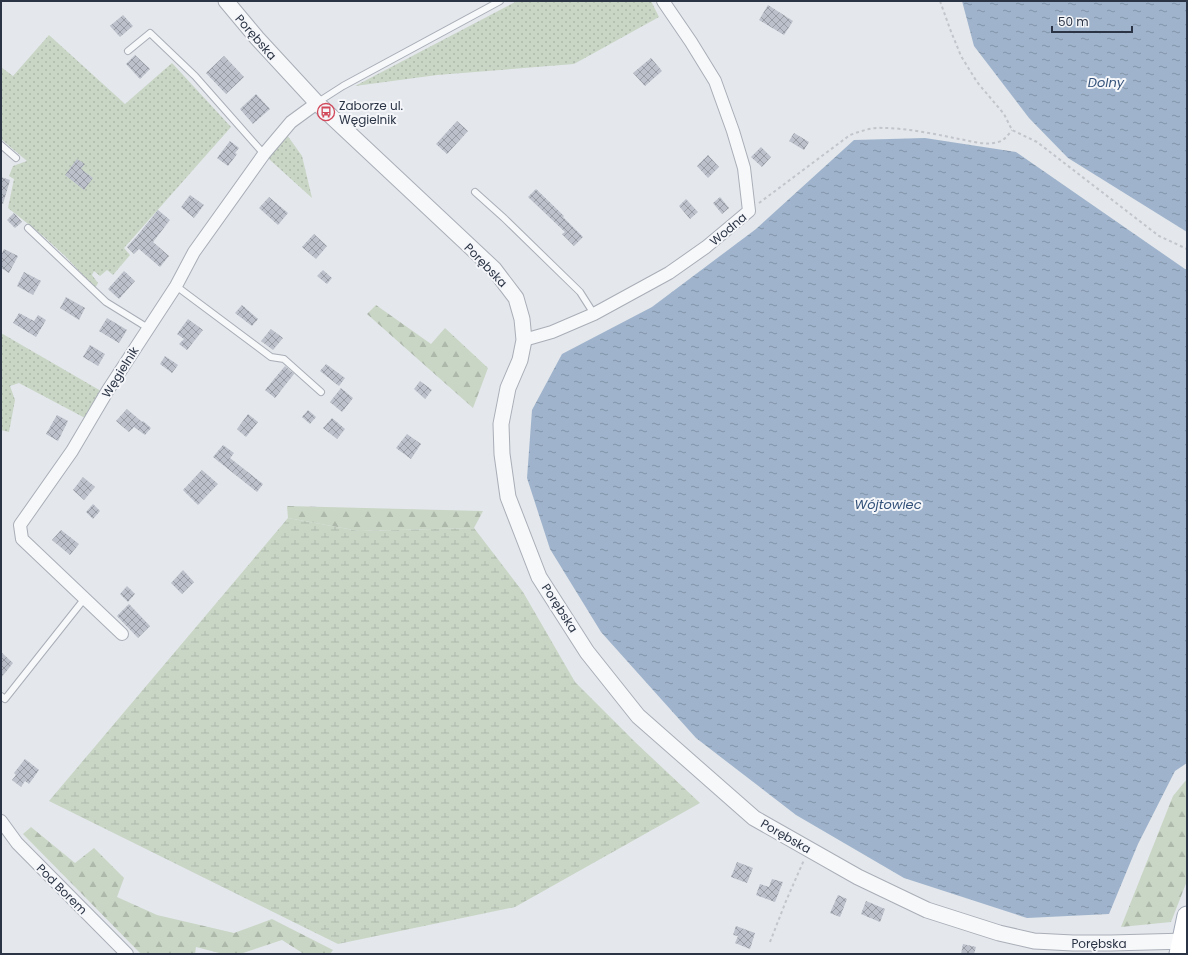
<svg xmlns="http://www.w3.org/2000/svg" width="1188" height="955" font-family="Poppins,sans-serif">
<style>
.green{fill:url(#green-dots)}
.forest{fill:url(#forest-firs)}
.wetland{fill:url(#wetland-marsh)}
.water{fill:url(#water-ripples)}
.building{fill:url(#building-cross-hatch)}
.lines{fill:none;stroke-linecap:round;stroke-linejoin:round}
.service-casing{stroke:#a9aeb7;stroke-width:8}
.minor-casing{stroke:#a9aeb7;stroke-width:14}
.tertiary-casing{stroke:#a9aeb7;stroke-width:17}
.primary-casing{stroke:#a3abb8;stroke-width:21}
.path{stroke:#c2c5cb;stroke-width:2;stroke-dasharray:3 3;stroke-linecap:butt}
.service{stroke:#f7f8fa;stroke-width:6}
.minor{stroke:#f7f8fa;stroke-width:12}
.tertiary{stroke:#f7f8fa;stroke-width:15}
.primary{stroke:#fff;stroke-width:19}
.labels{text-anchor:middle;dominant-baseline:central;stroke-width:4;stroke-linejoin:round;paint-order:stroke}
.street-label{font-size:12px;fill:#2b3445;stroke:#f4f6f9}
.poi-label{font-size:12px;fill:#2b3445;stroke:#f4f6f9;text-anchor:start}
.water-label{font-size:13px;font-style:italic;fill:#34527a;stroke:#f4f6f9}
</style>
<defs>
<pattern id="green-dots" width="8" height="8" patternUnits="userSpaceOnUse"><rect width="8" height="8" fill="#c9d6c5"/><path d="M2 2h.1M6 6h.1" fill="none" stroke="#adb8ab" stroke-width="1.8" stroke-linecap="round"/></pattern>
<pattern id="forest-firs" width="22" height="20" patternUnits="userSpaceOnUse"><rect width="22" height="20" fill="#c9d6c5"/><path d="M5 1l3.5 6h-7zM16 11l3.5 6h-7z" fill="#adb8ab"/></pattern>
<pattern id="wetland-marsh" width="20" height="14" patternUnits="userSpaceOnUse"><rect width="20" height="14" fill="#c9d6c5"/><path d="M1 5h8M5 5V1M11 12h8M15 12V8" fill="none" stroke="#adb8ab"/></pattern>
<pattern id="water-ripples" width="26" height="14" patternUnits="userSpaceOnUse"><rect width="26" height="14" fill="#9fb4cc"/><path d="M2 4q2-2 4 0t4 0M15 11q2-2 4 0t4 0" fill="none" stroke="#8293a7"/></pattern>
<pattern id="building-cross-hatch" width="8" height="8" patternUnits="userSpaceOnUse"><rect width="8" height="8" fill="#bbc0ca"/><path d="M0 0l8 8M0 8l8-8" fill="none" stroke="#989da6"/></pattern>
</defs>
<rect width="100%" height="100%" fill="#e4e7ec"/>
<g class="green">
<path d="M 517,1 L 651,1 L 659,17 L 574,64 L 437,75 L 355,86 Z"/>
<path d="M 49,35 L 125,104 L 172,63 L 231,127 L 124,248 L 130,255 L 113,275 L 107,270 L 100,276 L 94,271 L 92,275 L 98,283 L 95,288 L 65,256 L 42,235 L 8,208 L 14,179 L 9,176 L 13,166 L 27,161 L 1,139 L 1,67 L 13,76 Z"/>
<path d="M 287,135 L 302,156 L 312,198 L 269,159 L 273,152 Z"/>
<path d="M 1,333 L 101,391 L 85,418 L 19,383 L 10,386 L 15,400 L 9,432 L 1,430 Z"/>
</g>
<g class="forest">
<path d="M 376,305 L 431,344 L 445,328 L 488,368 L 473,408 L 367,314 Z"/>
<path d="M 287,506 L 483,511 L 474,528 L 359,531 L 288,518 Z"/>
<path d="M 1187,779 L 1187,881 L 1171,922 L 1121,927 L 1173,796 Z"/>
<path d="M 31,827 L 75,863 L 94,848 L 124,878 L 117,897 L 157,915 L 234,933 L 272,919 L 333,950 L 330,954 L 304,954 L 282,940 L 243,953 L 242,954 L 223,954 L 196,947 L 195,954 L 141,954 L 23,834 Z"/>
</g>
<path class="wetland" d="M 288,518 L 359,531 L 474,528 L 523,592 L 575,682 L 635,742 L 700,803 L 515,907 L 338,944 L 49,801 Z"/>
<g class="water">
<path d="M 962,1 L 1187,1 L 1187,232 L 1068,158 L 1029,118 L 974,46 Z"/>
<path d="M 925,138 L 1016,152 L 1185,269 L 1187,269 L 1187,763 L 1175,771 L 1138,844 L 1109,914 L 1027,918 L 904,878 L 796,815 L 696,738 L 601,632 L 550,549 L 527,478 L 532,410 L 562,354 L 652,307 L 756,229 L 854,140 Z"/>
</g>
<g class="building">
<path d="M 768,5 L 793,21 L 784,35 L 759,20 Z"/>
<path d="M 123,15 L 133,26 L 120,37 L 110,26 Z"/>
<path d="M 135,55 L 150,69 L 140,79 L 126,64 Z"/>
<path d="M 224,56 L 244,77 L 226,94 L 206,73 Z"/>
<path d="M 651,58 L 662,71 L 645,86 L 633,73 Z"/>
<path d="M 256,94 L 270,109 L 253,124 L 240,109 Z"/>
<path d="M 457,121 L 468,131 L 447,154 L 436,144 Z"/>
<path d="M 794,133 L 809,142 L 804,150 L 789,141 Z"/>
<path d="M 230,141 L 239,148 L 235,153 L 237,154 L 228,166 L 217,158 Z"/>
<path d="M 761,147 L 771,157 L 762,167 L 751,157 Z"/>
<path d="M 708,155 L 719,167 L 708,178 L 697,166 Z"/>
<path d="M 77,159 L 85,164 L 81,169 L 93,178 L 84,190 L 65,175 Z"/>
<path d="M 1,177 L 10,180 L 3,204 L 1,204 Z"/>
<path d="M 536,189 L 564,216 L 563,217 L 583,237 L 574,246 L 562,234 L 565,232 L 528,197 Z"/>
<path d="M 190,195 L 204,205 L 194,218 L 181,207 Z"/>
<path d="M 269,197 L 288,213 L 278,225 L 259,208 Z"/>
<path d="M 720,197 L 729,208 L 722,214 L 713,203 Z"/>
<path d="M 686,199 L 698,212 L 690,219 L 679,206 Z"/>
<path d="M 158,210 L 170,220 L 153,242 L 169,256 L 160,267 L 139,249 L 134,254 L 127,247 L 137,236 Z"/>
<path d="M 14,213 L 22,222 L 15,228 L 7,220 Z"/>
<path d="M 314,234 L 327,246 L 316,259 L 302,247 Z"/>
<path d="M 4,249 L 18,256 L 9,273 L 1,268 L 1,255 Z"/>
<path d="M 323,270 L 332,278 L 327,284 L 317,276 Z"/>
<path d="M 124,271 L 135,281 L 119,299 L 108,289 Z"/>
<path d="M 24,272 L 41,281 L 33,295 L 17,286 Z"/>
<path d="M 66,297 L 85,308 L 79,320 L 60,308 Z"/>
<path d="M 242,305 L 258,319 L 252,326 L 235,313 Z"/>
<path d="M 19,313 L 34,321 L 38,315 L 46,320 L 36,337 L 13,323 Z"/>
<path d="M 107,318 L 127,330 L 119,343 L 99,331 Z"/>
<path d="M 188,319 L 203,330 L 187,350 L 179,344 L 184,339 L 177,334 Z"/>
<path d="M 271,329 L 283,338 L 273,350 L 261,341 Z"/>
<path d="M 90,345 L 105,354 L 98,366 L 83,357 Z"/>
<path d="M 165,356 L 178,365 L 172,373 L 160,364 Z"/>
<path d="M 326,364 L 345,378 L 339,386 L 320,371 Z"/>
<path d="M 285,366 L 294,374 L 275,398 L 265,390 Z"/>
<path d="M 420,381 L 432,390 L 425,399 L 414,389 Z"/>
<path d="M 341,388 L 353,398 L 342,412 L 330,402 Z"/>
<path d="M 127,409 L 142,422 L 143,421 L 151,428 L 145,435 L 134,427 L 129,432 L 116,421 Z"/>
<path d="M 308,410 L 316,417 L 310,424 L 302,417 Z"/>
<path d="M 248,414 L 258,422 L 246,437 L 237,429 Z"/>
<path d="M 57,415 L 68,421 L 58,441 L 46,434 Z"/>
<path d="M 332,418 L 345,429 L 337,439 L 323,428 Z"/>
<path d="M 407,434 L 421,444 L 411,459 L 396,448 Z"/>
<path d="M 223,445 L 234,453 L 230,458 L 263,484 L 257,492 L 213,457 Z"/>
<path d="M 202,470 L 218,484 L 198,505 L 183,490 Z"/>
<path d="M 83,477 L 95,487 L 84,500 L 73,490 Z"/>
<path d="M 93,504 L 100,511 L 93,519 L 86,512 Z"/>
<path d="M 61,530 L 79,544 L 70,555 L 52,540 Z"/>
<path d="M 183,570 L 194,582 L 182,594 L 171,583 Z"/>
<path d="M 127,586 L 135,594 L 128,602 L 120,594 Z"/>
<path d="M 129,604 L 150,626 L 138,638 L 117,616 Z"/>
<path d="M 1,652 L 13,663 L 1,678 Z"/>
<path d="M 25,759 L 39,770 L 29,784 L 25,781 L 21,787 L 12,780 L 16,775 L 14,773 Z"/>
<path d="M 737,862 L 753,868 L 747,883 L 731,877 Z"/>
<path d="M 772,879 L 783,882 L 775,902 L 756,895 L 760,884 L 769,887 Z"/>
<path d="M 838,895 L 847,899 L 840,917 L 830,913 Z"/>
<path d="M 866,901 L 885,909 L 880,922 L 861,914 Z"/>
<path d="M 736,926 L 755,933 L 750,949 L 735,943 L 738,936 L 733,935 Z"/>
<path d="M 963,944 L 976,947 L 974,954 L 961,954 Z"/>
</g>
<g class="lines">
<g class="service-casing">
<g id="service">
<path d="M 128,51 L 150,33 L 195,76 L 264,154"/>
<path d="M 318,102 L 343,86 L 500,1"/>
<path d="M 1,145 L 16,158"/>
<path d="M 475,192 L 504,218 L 580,292 L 594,314"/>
<path d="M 28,228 L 106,302 L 148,328"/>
<path d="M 176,286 L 271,357 L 284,359 L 321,392"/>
<path d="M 1,696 L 5,699 L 85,598"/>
</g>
</g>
<g class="minor-casing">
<g id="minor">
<path d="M 524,340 L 552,332 L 594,314 L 669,273 L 706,247 L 749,211 L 744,168 L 733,131 L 715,81 L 691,42 L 663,1"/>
<path d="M 122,634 L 22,539 L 20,525 L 72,451 L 108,390 L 176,286 L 194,252 L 264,154 L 291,122 L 317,103"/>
<path d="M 1,821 L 17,843 L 127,954"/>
</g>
</g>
<g class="tertiary-casing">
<path id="tertiary" d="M 226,1 L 257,38 L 317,103 L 494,269 L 516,298 L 522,319 L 524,340 L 520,360 L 508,388 L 501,424 L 502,454 L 508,497 L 539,577 L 587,652 L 638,716 L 754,818 L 858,877 L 927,910 L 999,933 L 1034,941 L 1073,943 L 1111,943 L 1187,941"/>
</g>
<g class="primary-casing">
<path id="primary" d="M 1179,954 L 1187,916"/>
</g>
<g class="path">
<path d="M 940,1 L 950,29 L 961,56 L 977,82 L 1004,114 L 1012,130 L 1037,142 L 1159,236 L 1187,249"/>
<path d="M 759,203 L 850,135 C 861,131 872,127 883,128 C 907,128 935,134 959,139 C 972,141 985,146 998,142 C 1004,141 1008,135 1012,130"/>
<path d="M 770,942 L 786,901 L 804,860"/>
</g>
<use href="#service" class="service"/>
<use href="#minor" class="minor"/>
<use href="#tertiary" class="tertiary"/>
<use href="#primary" class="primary"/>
</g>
<defs>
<g id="bus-ring" transform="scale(0.9)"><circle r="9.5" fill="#f4f6f9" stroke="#d1495b" stroke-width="1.5"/><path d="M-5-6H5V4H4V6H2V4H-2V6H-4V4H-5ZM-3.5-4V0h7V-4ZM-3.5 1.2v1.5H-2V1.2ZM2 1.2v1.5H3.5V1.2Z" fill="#d1495b"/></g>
</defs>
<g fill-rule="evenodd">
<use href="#bus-ring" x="326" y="112"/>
</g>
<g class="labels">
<g class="street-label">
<text transform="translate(256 37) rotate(49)">Porębska</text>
<text transform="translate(728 229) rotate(-40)">Wodna</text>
<text transform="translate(486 265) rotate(46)">Porębska</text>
<text transform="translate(120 372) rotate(-58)">Węgielnik</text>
<text transform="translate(560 608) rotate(57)">Porębska</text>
<text transform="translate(786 836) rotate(30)">Porębska</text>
<text transform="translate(62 889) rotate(45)">Pod Borem</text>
<text x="1099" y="943">Porębska</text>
</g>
<g class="poi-label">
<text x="339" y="105">Zaborze ul.<tspan x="339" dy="14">Węgielnik</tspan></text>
</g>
<g class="water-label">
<text x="1106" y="82">Dolny</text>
<text x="888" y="504">Wójtowiec</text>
</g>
</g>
<rect width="1188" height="955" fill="none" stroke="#2b3445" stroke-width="4"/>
<path d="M1052 26v6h80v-6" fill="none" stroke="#2b3445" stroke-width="2"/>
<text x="1058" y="26" font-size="12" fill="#2b3445" stroke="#f4f6f9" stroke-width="3" paint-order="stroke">50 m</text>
</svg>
